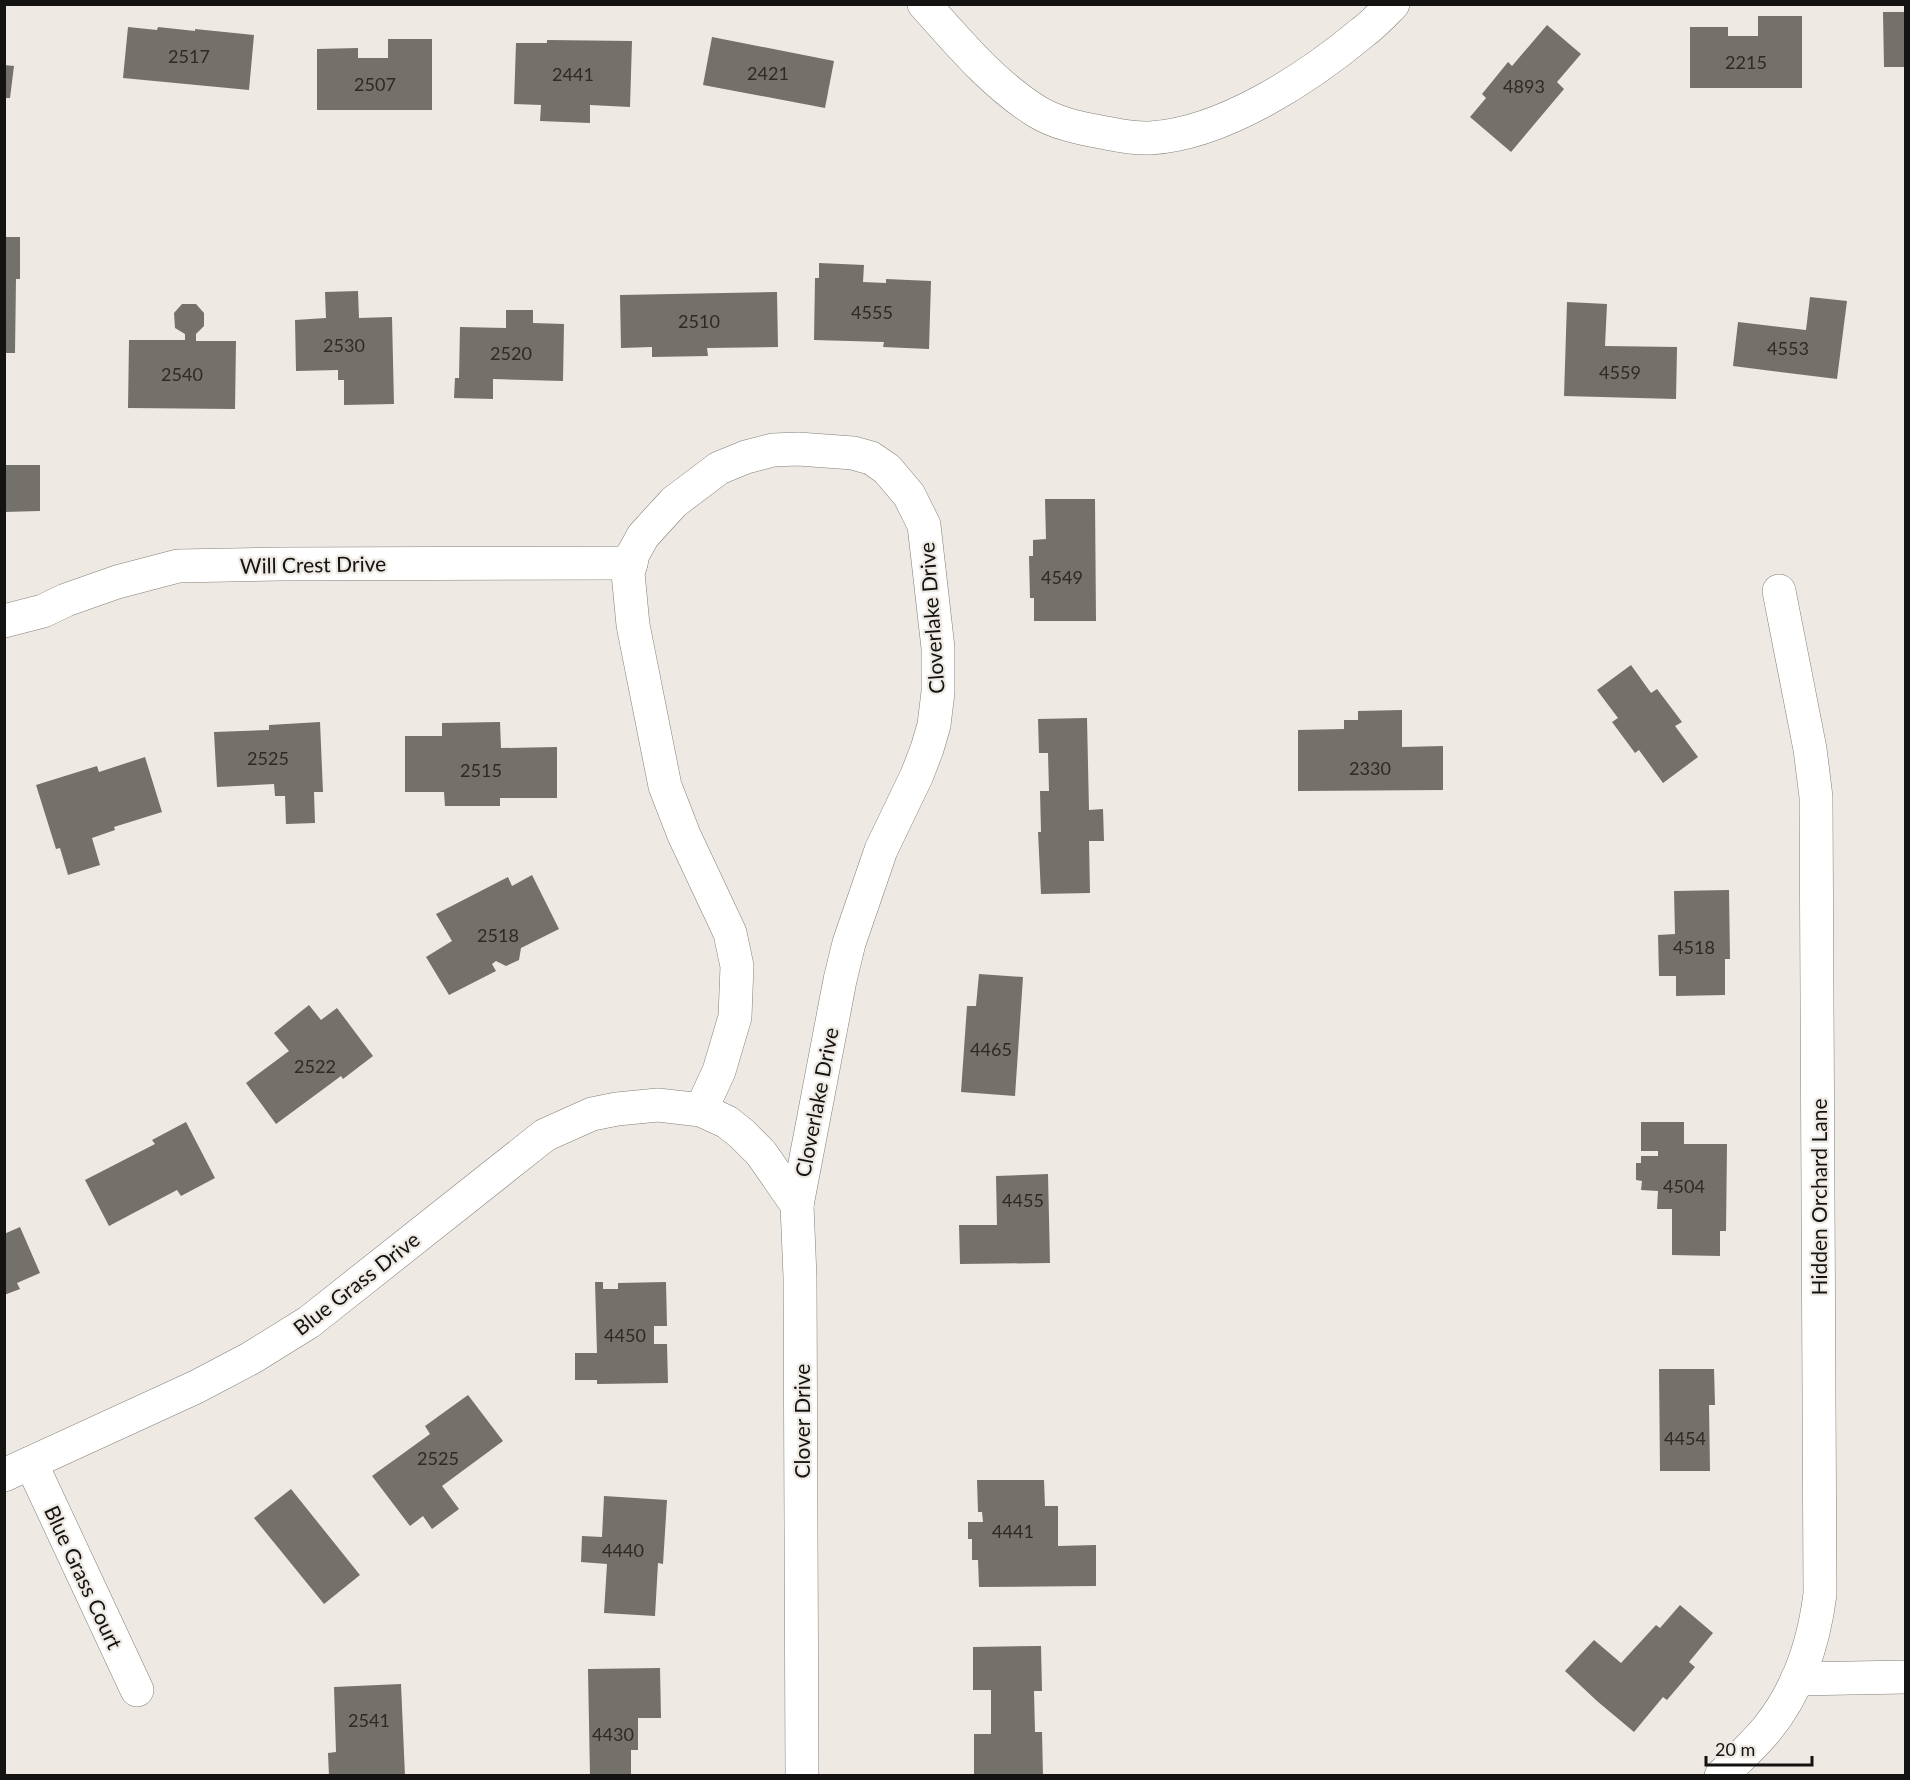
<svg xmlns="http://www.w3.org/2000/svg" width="1910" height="1780" font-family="Lato,sans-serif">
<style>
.building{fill:#74706a}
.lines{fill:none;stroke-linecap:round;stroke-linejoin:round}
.street-casing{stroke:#837f79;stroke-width:34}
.street{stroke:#fff;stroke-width:33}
.labels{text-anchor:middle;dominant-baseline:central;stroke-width:4.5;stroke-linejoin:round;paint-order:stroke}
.number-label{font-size:18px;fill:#2d2a27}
.street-label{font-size:21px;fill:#151311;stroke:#eeeae3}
</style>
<rect width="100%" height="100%" fill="#eeeae3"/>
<g class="building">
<path d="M 1883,12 L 1906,12 L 1906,67 L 1884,67 Z"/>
<path d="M 1758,16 L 1802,16 L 1802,88 L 1690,88 L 1690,27 L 1728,27 L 1728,36 L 1758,36 Z"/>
<path d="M 1547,25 L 1581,54 L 1557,82 L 1564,89 L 1511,152 L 1470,117 L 1486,98 L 1482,94 L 1508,62 L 1512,66 Z"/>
<path d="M 128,27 L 157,30 L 158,27 L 195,31 L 195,29 L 254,35 L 249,90 L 123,78 Z"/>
<path d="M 712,37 L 834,61 L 825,108 L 703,85 Z"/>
<path d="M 388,39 L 432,39 L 432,110 L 317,110 L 317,49 L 358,48 L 358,58 L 388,58 Z"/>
<path d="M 547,40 L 632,41 L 630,107 L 590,105 L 590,123 L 540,121 L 541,105 L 514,104 L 516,43 L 547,43 Z"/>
<path d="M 4,65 L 14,66 L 10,98 L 4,98 Z"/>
<path d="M 4,237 L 20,237 L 20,279 L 16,279 L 15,353 L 4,353 Z"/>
<path d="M 819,263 L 864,265 L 863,282 L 886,283 L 886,279 L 931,281 L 929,349 L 883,347 L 884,342 L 814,340 L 815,278 L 819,278 Z"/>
<path d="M 358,291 L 359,318 L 392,317 L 394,404 L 344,405 L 344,380 L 338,380 L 338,370 L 296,371 L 295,320 L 326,318 L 325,292 Z"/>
<path d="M 777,292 L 778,347 L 707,348 L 708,356 L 652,357 L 652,347 L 621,348 L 620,295 Z"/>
<path d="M 1810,297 L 1847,301 L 1837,379 L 1733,366 L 1738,322 L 1806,330 Z"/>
<path d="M 1567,302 L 1607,304 L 1605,346 L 1677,347 L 1676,399 L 1564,396 Z"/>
<path d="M 182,304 L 196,304 L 204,313 L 204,326 L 196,334 L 196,341 L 236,341 L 235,409 L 128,408 L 129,340 L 185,340 L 185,334 L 175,328 L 174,313 Z"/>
<path d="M 506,310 L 533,310 L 533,323 L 564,324 L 563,381 L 493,379 L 493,399 L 454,398 L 455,378 L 459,378 L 460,327 L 506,328 Z"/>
<path d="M 4,465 L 40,465 L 40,511 L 4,512 Z"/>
<path d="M 1045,499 L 1095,499 L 1096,621 L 1034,621 L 1034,598 L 1030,598 L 1029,556 L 1033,556 L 1033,540 L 1046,539 Z"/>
<path d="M 1631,665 L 1651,693 L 1657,689 L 1682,722 L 1675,726 L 1698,757 L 1663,783 L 1639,750 L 1635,753 L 1612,722 L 1618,718 L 1597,690 Z"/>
<path d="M 1402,710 L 1402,747 L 1443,746 L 1443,790 L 1298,791 L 1298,730 L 1344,729 L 1344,720 L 1358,720 L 1358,711 Z"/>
<path d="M 1087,718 L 1089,810 L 1103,809 L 1104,841 L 1089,841 L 1090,893 L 1041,894 L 1038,832 L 1041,832 L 1040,791 L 1049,791 L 1048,753 L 1039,753 L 1038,719 Z"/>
<path d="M 320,722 L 323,792 L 314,792 L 315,823 L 286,824 L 285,796 L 275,796 L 274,784 L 217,787 L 214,732 L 269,730 L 269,725 Z"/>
<path d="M 500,722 L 501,748 L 557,747 L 557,798 L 500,798 L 500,806 L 445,806 L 444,792 L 405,792 L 405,736 L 442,736 L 442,723 Z"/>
<path d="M 145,757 L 162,812 L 114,827 L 115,830 L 92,838 L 100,865 L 68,875 L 60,848 L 56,849 L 36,785 L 97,766 L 99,772 Z"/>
<path d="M 532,875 L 559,929 L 521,948 L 519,960 L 506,966 L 496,961 L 492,964 L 496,971 L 449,995 L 426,957 L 452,941 L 436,914 L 508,877 L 512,886 Z"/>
<path d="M 1729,890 L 1730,959 L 1725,959 L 1725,995 L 1676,996 L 1676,976 L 1659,976 L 1658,935 L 1675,934 L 1674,891 Z"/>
<path d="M 979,974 L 1023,977 L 1015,1096 L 961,1092 L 967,1006 L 976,1006 Z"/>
<path d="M 309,1005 L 321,1020 L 337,1008 L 373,1056 L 343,1079 L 341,1076 L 276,1124 L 246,1083 L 289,1051 L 274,1033 Z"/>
<path d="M 186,1122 L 215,1178 L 181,1196 L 177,1190 L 109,1226 L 85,1180 L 155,1144 L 152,1140 Z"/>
<path d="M 1641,1122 L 1684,1122 L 1684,1144 L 1727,1144 L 1726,1231 L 1720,1231 L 1720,1256 L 1672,1255 L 1672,1209 L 1657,1209 L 1658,1191 L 1641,1190 L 1642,1181 L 1636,1180 L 1636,1163 L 1641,1163 L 1641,1156 L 1658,1156 L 1658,1151 L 1641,1151 Z"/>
<path d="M 1048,1174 L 1050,1263 L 960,1264 L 959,1225 L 997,1225 L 996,1176 Z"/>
<path d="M 20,1227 L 40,1273 L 17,1283 L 20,1289 L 4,1295 L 4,1234 Z"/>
<path d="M 595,1282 L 603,1282 L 603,1289 L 618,1289 L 618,1283 L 666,1282 L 667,1326 L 654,1326 L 654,1344 L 667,1344 L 668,1383 L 597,1384 L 597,1380 L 575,1380 L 575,1353 L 597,1353 Z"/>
<path d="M 1659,1369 L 1714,1369 L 1715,1405 L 1709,1405 L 1710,1471 L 1660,1471 Z"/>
<path d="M 468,1395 L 503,1441 L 442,1486 L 459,1509 L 432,1529 L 423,1516 L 410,1526 L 372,1476 L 430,1434 L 425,1426 Z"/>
<path d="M 977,1480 L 1044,1480 L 1045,1506 L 1058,1506 L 1058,1546 L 1096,1545 L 1096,1586 L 979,1587 L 978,1560 L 972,1560 L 972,1539 L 968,1539 L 968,1522 L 983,1522 L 982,1512 L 978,1512 Z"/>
<path d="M 291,1489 L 360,1575 L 324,1604 L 254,1518 Z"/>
<path d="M 604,1496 L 667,1500 L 663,1564 L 658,1563 L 655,1616 L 604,1613 L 607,1564 L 581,1562 L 582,1536 L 602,1537 Z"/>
<path d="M 1680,1605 L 1713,1633 L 1689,1662 L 1695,1667 L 1667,1700 L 1663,1697 L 1634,1732 L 1597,1701 L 1565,1671 L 1594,1640 L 1621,1663 L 1656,1625 L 1660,1628 Z"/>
<path d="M 1041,1646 L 1042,1691 L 1034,1691 L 1035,1732 L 1042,1732 L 1043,1776 L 974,1776 L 974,1734 L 991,1734 L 991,1690 L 973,1690 L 973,1647 Z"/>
<path d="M 660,1668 L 661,1718 L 638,1718 L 638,1750 L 631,1750 L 631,1776 L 590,1776 L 588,1669 Z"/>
<path d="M 401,1684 L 405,1776 L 329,1776 L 328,1753 L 336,1752 L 334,1687 Z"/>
</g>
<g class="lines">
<g class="street-casing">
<g id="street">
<path d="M 924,4 C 958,42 993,84 1036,111 C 1055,123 1079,128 1101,132 C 1117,135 1133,139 1150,138 C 1223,134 1308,78 1363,32 C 1374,24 1383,14 1393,4"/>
<path d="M 4,621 L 43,611 L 66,600 L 117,582 L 178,566 L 280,564 L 631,563"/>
<path d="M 701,1110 L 719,1071 L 735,1017 L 737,966 L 730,933 L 684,835 L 665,786 L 633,625 L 628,573 L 631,563 L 633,554 L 643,536 L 674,502 L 719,468 L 746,457 L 773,450 L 798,449 L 853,453 L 871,458 L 887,469 L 909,495 L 924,525 L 938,648 L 938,692 L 934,725 L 927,749 L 917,775 L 881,850 L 849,943 L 840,980 L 797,1205"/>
<path d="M 31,1463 L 137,1690"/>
<path d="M 4,1475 L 196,1387 L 251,1358 L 309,1322 L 545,1135 L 592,1114 L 617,1109 L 658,1105 L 701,1110 L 727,1122 L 742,1134 L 761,1153 L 797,1205 L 800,1277 L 802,1776"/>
<path d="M 1797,1679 L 1906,1677"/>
<path d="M 1721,1776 C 1737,1760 1753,1746 1767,1729 C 1798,1691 1814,1642 1820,1594 L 1816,797 L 1810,749 L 1779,591"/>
</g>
</g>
<use href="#street" class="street"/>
</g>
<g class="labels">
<g class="number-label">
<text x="189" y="56">2517</text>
<text x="1746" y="62">2215</text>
<text x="768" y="73">2421</text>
<text x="573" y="74">2441</text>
<text x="375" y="84">2507</text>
<text x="1524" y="86">4893</text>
<text x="872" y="312">4555</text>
<text x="699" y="321">2510</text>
<text x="344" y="345">2530</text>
<text x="1788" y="348">4553</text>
<text x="511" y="353">2520</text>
<text x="1620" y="372">4559</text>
<text x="182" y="374">2540</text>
<text x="1062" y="577">4549</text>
<text x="268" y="758">2525</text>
<text x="1370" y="768">2330</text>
<text x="481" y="770">2515</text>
<text x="498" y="935">2518</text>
<text x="1694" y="947">4518</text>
<text x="991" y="1049">4465</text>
<text x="315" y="1066">2522</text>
<text x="1684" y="1186">4504</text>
<text x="1023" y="1200">4455</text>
<text x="625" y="1335">4450</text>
<text x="1685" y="1438">4454</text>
<text x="438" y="1458">2525</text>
<text x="1013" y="1531">4441</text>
<text x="623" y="1550">4440</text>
<text x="369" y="1720">2541</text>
<text x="613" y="1734">4430</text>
</g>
<g class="street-label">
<text transform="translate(313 564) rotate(-1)">Will Crest Drive</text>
<text transform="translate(931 618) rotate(-94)">Cloverlake Drive</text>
<text transform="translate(816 1102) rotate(-79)">Cloverlake Drive</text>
<text transform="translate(1818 1197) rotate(-90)">Hidden Orchard Lane</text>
<text transform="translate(356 1283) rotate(-38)">Blue Grass Drive</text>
<text transform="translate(801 1421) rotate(-90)">Clover Drive</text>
<text transform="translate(84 1577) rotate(65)">Blue Grass Court</text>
</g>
</g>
<rect width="1910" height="1780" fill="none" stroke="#151311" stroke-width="12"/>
<path d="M1706 1756v9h106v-9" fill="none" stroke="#151311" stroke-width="3"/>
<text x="1715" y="1756" font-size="18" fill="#151311" stroke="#eeeae3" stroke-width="4.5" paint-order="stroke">20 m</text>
</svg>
